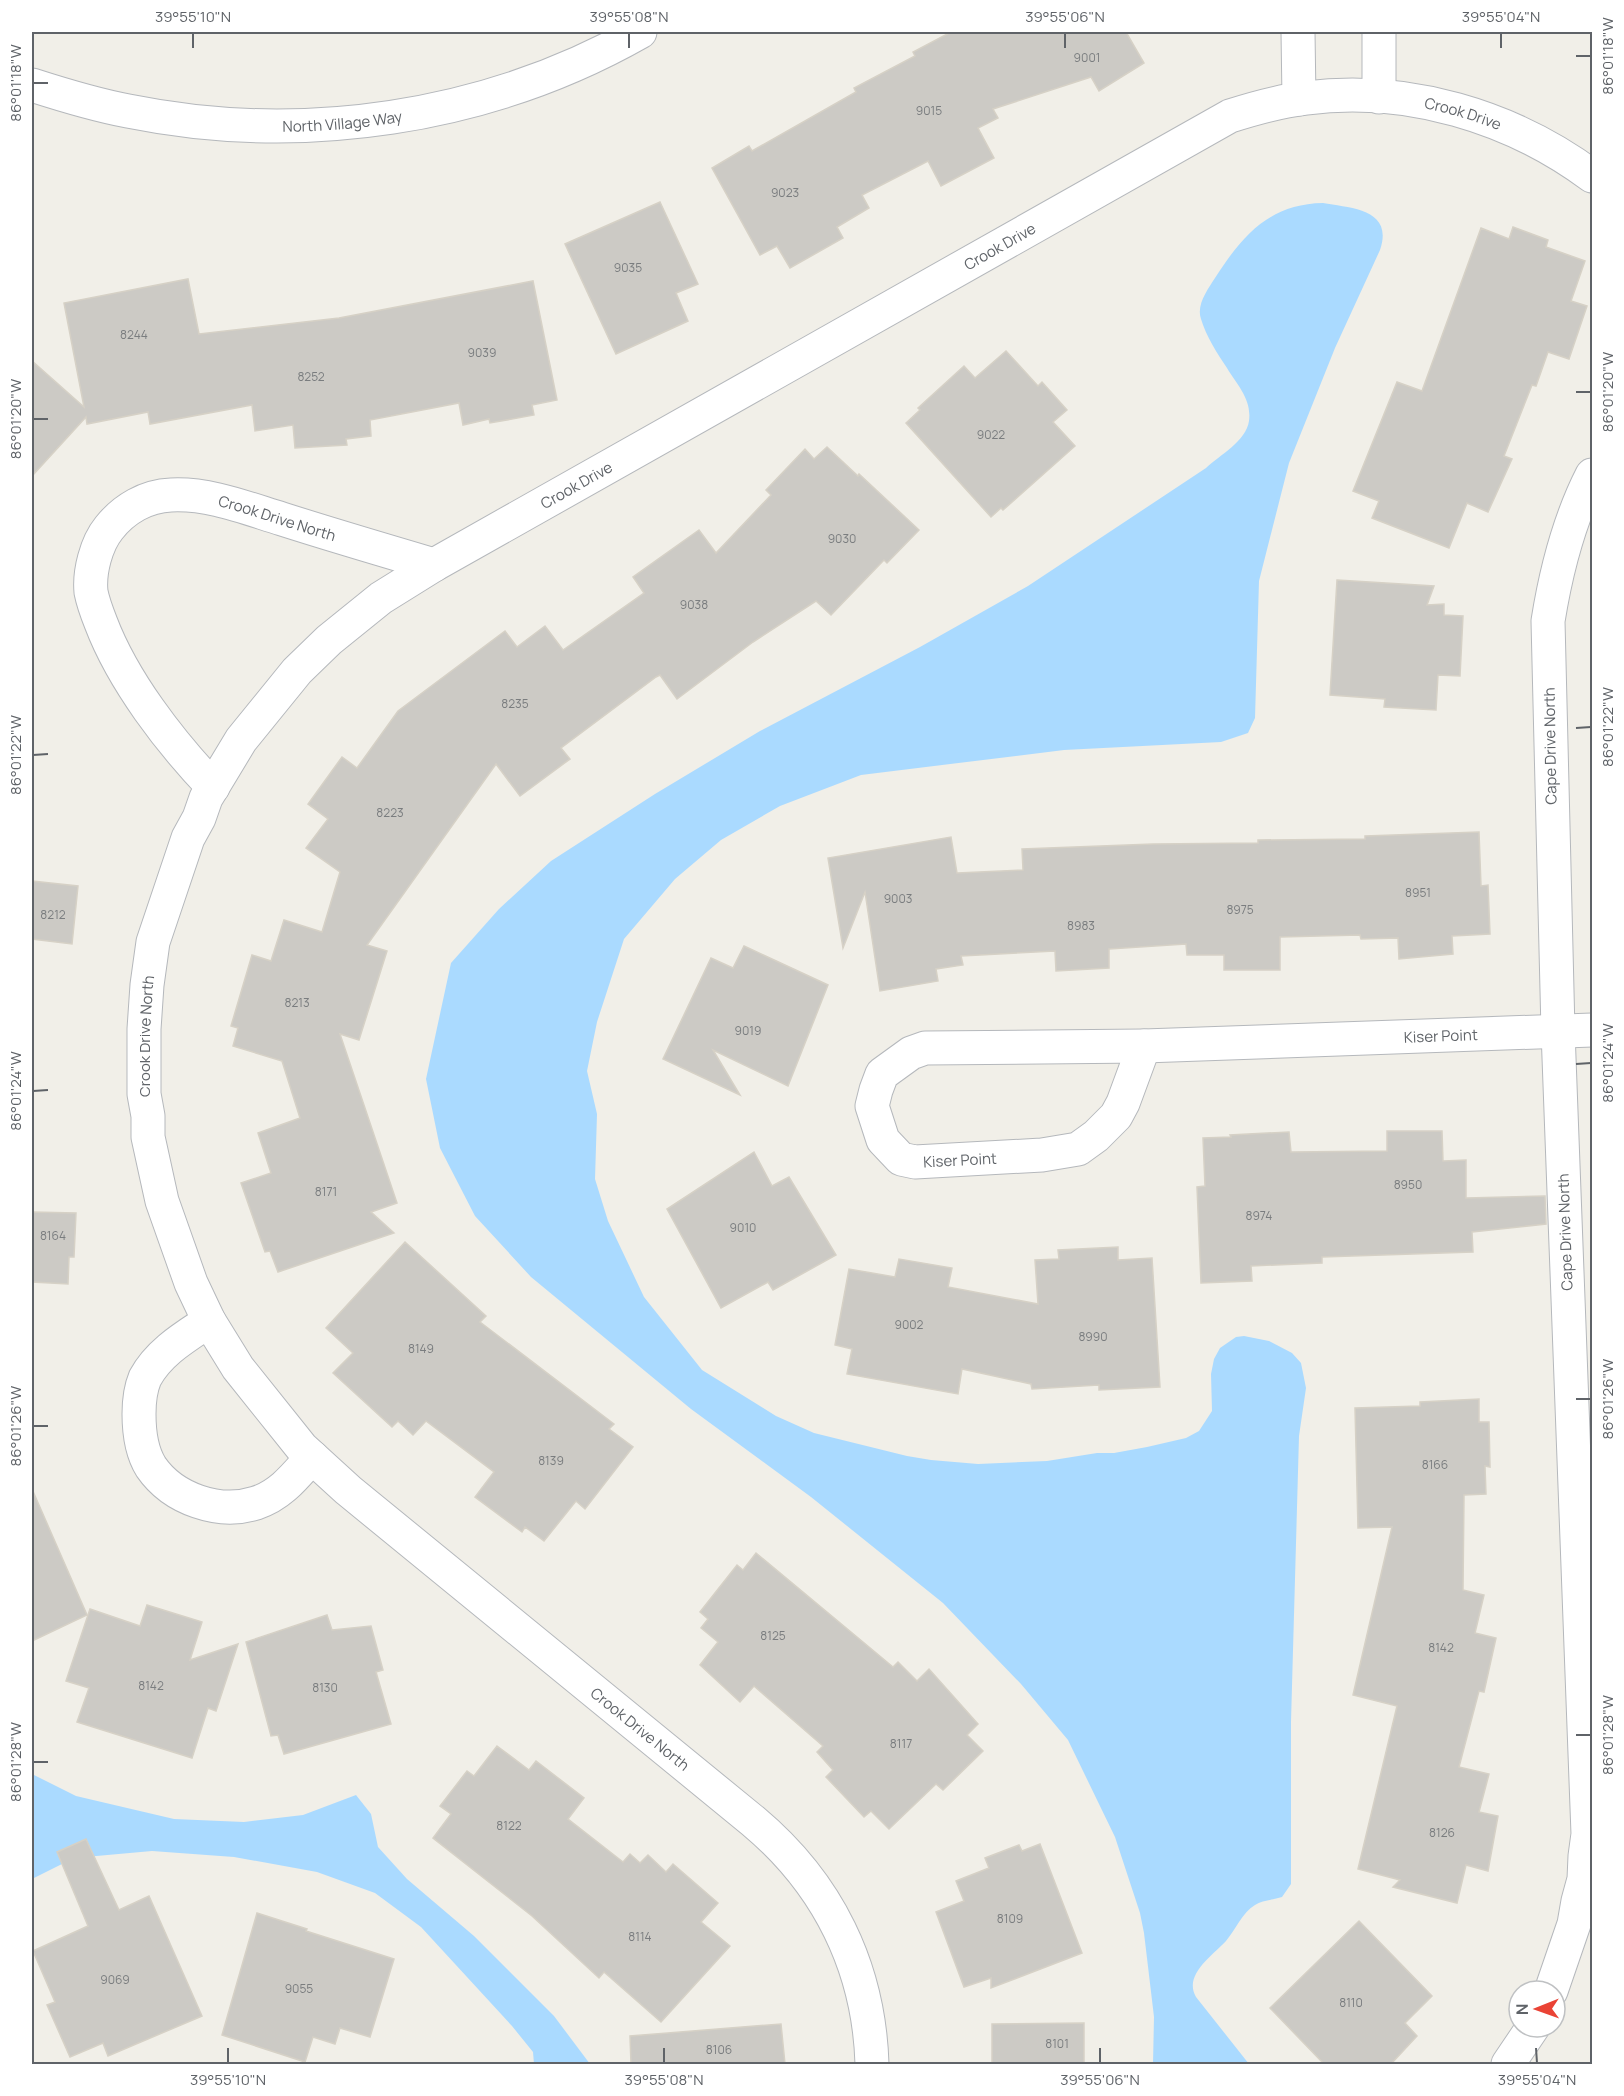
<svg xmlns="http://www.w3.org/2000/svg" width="1624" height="2096" font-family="Manrope,sans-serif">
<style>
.water{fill:#aadaff}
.building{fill:#cccac5;stroke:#d6d1c6;stroke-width:1.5}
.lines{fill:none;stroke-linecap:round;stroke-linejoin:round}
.minor-casing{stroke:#b5b8bc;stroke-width:35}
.minor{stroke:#fff;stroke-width:33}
.ticks{fill:none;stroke:#5f6368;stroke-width:2}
.labels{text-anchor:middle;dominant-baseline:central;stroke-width:5;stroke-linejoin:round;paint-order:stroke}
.number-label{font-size:12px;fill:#7a7d7f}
.street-label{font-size:15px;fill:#5f6368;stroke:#fff}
.neatline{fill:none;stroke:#5f6368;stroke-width:2}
.ticks-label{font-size:15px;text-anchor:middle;fill:#5f6368}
</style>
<rect width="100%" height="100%" fill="#f1efe8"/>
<g class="water">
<path d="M 1323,203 C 1351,208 1394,209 1380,250 L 1335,348 L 1289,463 L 1259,581 L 1255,718 L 1248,733 L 1221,742 L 1064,750 L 861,775 L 780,806 L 721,840 L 675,879 L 624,939 L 597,1022 L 587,1071 L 597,1114 L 595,1179 L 608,1221 L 644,1297 L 702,1370 L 776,1416 L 814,1433 L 907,1456 L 931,1460 L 978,1464 L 1047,1461 L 1097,1453 L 1114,1453 L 1147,1447 L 1186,1438 L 1199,1431 L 1212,1411 L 1211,1374 L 1214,1359 L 1220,1348 L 1236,1337 L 1244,1336 L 1269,1341 L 1292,1353 L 1301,1363 L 1306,1388 L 1299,1436 L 1291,1722 L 1291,1884 L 1282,1897 C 1273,1900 1262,1900 1255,1905 C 1242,1913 1236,1929 1226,1941 C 1213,1955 1183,1975 1196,1997 L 1249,2064 L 1153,2064 L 1154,2017 L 1144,1933 L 1140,1913 L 1115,1837 L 1068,1740 L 1021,1684 L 943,1603 L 811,1497 L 691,1409 L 531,1277 L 475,1216 L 440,1148 L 426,1079 L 451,963 L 499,909 L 551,861 L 655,794 L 760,731 L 920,647 L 1028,586 L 1206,468 C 1220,455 1246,441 1249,421 C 1252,399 1237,385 1227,368 C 1217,353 1206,336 1201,319 C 1196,305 1208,289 1215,278 C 1242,236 1269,204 1323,203 Z"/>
<path d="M 32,1774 L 76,1796 L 174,1819 L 244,1822 L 303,1815 L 356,1795 L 371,1814 L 378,1847 L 407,1879 L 474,1936 L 554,2016 L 590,2064 L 534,2064 L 533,2052 L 512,2026 L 421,1927 L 375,1893 L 317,1872 L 234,1857 L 152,1851 L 74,1858 L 32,1879 Z"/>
</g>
<g class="building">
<path d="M 951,32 L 1126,32 L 1144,63 L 1099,91 L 1091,77 L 993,109 L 998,118 L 978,128 L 994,158 L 941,186 L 928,161 L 862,195 L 869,208 L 837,227 L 843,238 L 790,268 L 777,246 L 760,255 L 712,168 L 749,146 L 752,151 L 856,92 L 854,88 L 915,56 L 913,52 Z"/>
<path d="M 660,202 L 698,284 L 676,293 L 688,321 L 616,354 L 565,244 Z"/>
<path d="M 1513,227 L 1548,240 L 1546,247 L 1585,261 L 1571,301 L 1587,306 L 1569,359 L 1548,352 L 1536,386 L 1532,385 L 1504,456 L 1512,459 L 1488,512 L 1467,503 L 1449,548 L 1372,518 L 1379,501 L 1353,491 L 1397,382 L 1422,391 L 1481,228 L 1509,239 Z"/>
<path d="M 188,279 L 199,334 L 339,318 L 533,281 L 557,400 L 532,405 L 534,415 L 490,423 L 489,419 L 463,425 L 459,403 L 370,420 L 371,436 L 346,439 L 347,445 L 295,448 L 293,425 L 255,431 L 252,405 L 150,424 L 148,412 L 87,424 L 86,417 L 32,476 L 32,361 L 84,407 L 64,303 Z"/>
<path d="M 1006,351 L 1038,386 L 1042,382 L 1067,410 L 1053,422 L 1075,446 L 1003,510 L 1001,508 L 991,517 L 906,423 L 920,410 L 918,408 L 964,366 L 975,378 Z"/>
<path d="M 827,447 L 858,476 L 859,474 L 919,530 L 887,563 L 884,560 L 831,615 L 816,601 L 753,642 L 677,699 L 660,675 L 656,677 L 561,748 L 570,759 L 520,796 L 496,764 L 367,945 L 387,951 L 359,1040 L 340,1034 L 397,1203 L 371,1212 L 394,1233 L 278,1272 L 270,1251 L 265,1252 L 241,1183 L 271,1173 L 258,1133 L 300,1118 L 282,1061 L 233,1046 L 238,1028 L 231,1026 L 252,955 L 271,961 L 284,920 L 322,932 L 340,872 L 306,848 L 328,819 L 308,804 L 342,757 L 357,768 L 398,711 L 505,631 L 517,647 L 545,626 L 563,650 L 644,593 L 633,577 L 699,530 L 716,553 L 771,495 L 766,490 L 805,449 L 814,459 Z"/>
<path d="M 1337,580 L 1434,586 L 1427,605 L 1444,604 L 1444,615 L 1463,616 L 1460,676 L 1438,675 L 1436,710 L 1384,707 L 1385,699 L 1330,695 Z"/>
<path d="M 1479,832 L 1481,886 L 1488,885 L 1490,934 L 1452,936 L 1453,954 L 1399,959 L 1398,938 L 1361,939 L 1360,935 L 1280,937 L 1280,970 L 1224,970 L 1224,955 L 1187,955 L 1186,944 L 1109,949 L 1109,968 L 1056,971 L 1055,951 L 961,956 L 963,965 L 936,969 L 938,981 L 880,991 L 865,892 L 843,948 L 828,858 L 951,837 L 957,873 L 1023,870 L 1022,849 L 1153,844 L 1258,843 L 1258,840 L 1365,839 L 1365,836 Z"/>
<path d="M 32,881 L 78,886 L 72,944 L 32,939 Z"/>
<path d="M 744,946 L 828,985 L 788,1086 L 713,1050 L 740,1095 L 663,1059 L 711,958 L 733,968 Z"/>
<path d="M 1387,1131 L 1442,1131 L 1443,1161 L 1466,1160 L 1466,1198 L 1545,1196 L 1546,1224 L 1472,1232 L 1473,1252 L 1322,1257 L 1322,1263 L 1251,1266 L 1252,1281 L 1201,1283 L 1197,1187 L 1205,1186 L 1203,1138 L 1231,1137 L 1230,1135 L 1289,1132 L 1291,1152 L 1387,1151 Z"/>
<path d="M 754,1152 L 772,1186 L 789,1177 L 836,1255 L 773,1290 L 768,1282 L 721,1308 L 667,1209 Z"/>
<path d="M 32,1212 L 76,1213 L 74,1257 L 69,1257 L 68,1284 L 32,1282 Z"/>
<path d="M 405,1242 L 486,1316 L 480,1322 L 614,1424 L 609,1429 L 633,1447 L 585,1509 L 576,1501 L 544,1541 L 525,1527 L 522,1532 L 475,1497 L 494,1472 L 426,1421 L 413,1435 L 398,1421 L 392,1427 L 333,1373 L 353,1353 L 326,1328 Z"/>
<path d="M 1118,1247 L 1118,1260 L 1152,1258 L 1160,1387 L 1099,1390 L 1099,1385 L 1032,1389 L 1031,1384 L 962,1369 L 958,1394 L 847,1374 L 852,1349 L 835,1345 L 849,1269 L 895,1277 L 899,1259 L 952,1268 L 948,1287 L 1038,1304 L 1035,1260 L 1059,1259 L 1058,1250 Z"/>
<path d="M 1479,1399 L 1479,1422 L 1489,1422 L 1490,1467 L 1485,1466 L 1486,1494 L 1464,1495 L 1463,1590 L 1484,1595 L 1475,1633 L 1496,1638 L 1484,1692 L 1479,1691 L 1459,1767 L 1489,1774 L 1479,1812 L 1498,1816 L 1488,1871 L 1466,1865 L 1457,1903 L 1393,1887 L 1400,1880 L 1358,1869 L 1397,1706 L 1353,1695 L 1392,1527 L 1358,1528 L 1355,1408 L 1420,1406 L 1420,1402 Z"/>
<path d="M 32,1489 L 87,1615 L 32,1641 Z"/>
<path d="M 756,1553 L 893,1667 L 898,1662 L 917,1681 L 929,1669 L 978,1724 L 967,1735 L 983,1751 L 943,1790 L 936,1784 L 889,1829 L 871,1811 L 864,1817 L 826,1777 L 833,1770 L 817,1752 L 823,1746 L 754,1686 L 740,1702 L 700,1665 L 718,1642 L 701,1628 L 708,1619 L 700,1612 L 737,1565 L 743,1570 Z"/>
<path d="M 147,1605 L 202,1622 L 190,1660 L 238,1644 L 216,1711 L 208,1708 L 192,1758 L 77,1722 L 89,1688 L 66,1681 L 90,1609 L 140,1626 Z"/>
<path d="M 327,1615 L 332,1630 L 371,1626 L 383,1670 L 376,1672 L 391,1724 L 284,1754 L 278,1735 L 271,1736 L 246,1642 Z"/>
<path d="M 497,1746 L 529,1770 L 536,1761 L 584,1798 L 568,1819 L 623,1862 L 630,1854 L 640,1863 L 648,1855 L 666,1872 L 673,1864 L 718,1903 L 701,1922 L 730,1946 L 661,2022 L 604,1972 L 599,1978 L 532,1916 L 433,1838 L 451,1814 L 440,1806 L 467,1771 L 474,1776 Z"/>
<path d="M 86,1839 L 119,1910 L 149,1896 L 202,2016 L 108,2056 L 103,2043 L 70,2057 L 47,2005 L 55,2002 L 33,1951 L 88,1926 L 57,1852 Z"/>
<path d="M 1040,1844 L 1082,1953 L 991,1988 L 991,1978 L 964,1987 L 936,1912 L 964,1901 L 956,1881 L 989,1868 L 985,1858 L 1019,1845 L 1022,1851 Z"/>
<path d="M 257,1913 L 307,1929 L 306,1931 L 394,1959 L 370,2037 L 340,2028 L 335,2044 L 313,2037 L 305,2062 L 222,2035 Z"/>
<path d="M 1359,1921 L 1432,1996 L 1405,2023 L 1417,2036 L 1391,2064 L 1324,2064 L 1270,2008 Z"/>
<path d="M 1084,2023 L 1084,2064 L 992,2064 L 992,2024 Z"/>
<path d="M 781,2024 L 785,2064 L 631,2064 L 630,2036 Z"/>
</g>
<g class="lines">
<g class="minor-casing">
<g id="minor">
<path d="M 1298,32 L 1299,99"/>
<path id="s1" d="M 32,85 C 63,95 96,105 128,111 C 301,146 487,119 640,32"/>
<path d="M 1379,97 L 1379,32"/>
<path id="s2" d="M 213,787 C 170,742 123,681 101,623 C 97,613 93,602 91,592 C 89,572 96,544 109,528 C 124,509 146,496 171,495 C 209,493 246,508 282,519 C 332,535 383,550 434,565"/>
<path d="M 1144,1046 L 1123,1103 L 1116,1116 L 1096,1136 L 1078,1149 L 1042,1155 L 915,1162 L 901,1159 L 883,1140 L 872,1106 L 876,1090 L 882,1074 L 911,1053 L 925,1048 Z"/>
<path id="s3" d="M 1144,1046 L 1592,1030"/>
<path d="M 209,1321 C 185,1337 159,1352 145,1378 C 140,1390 139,1401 139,1414 C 139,1432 141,1451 151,1467 C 173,1499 219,1515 256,1503 C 281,1495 296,1475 312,1457"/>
<path d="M 1551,1991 L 1574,1924 L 1578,1901 L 1584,1879 L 1585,1856 L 1588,1834 L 1558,1031 L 1548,621 C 1556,571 1569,520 1592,475"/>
<path id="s4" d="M 872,2064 C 869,1967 828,1884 753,1821 L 348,1490 L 302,1448 L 238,1368 L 209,1321 L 191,1283 L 162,1201 L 148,1137 L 148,1116 L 144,1094 L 144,1029 L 147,985 L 153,942 L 188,838 L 199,818 L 206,798 L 241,740 L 297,671 L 329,640 L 381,598 L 434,565 L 1230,116 C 1255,108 1280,101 1306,98 C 1407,85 1511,116 1592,176"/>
<path d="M 1508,2064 L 1533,2027"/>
</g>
</g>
<use href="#minor" class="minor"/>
</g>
<path class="ticks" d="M 193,33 L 193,48M 629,33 L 629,48M 1065,33 L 1065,48M 1501,33 L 1501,48M 1576,56 L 1591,56M 33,83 L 48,83M 1576,392 L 1591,392M 33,419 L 48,419M 1576,728 L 1591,727M 33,755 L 48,754M 1576,1064 L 1591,1063M 33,1091 L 48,1090M 1576,1399 L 1591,1399M 33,1426 L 48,1426M 1576,1735 L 1591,1735M 33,1762 L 48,1762M 228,2048 L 228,2063M 664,2048 L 664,2063M 1100,2048 L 1100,2063M 1536,2048 L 1537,2063"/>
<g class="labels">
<g class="number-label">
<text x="1087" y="57">9001</text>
<text x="929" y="110">9015</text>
<text x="785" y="192">9023</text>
<text x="628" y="267">9035</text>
<text x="134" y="334">8244</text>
<text x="482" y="352">9039</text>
<text x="311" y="376">8252</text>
<text x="991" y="434">9022</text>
<text x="842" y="538">9030</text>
<text x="694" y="604">9038</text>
<text x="515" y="703">8235</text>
<text x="390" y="812">8223</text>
<text x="1418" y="892">8951</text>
<text x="898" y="898">9003</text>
<text x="1240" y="909">8975</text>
<text x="53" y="914">8212</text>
<text x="1081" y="925">8983</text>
<text x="297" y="1002">8213</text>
<text x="748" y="1030">9019</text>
<text x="1408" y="1184">8950</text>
<text x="326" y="1191">8171</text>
<text x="1259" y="1215">8974</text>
<text x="743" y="1227">9010</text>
<text x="53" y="1235">8164</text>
<text x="909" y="1324">9002</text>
<text x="1093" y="1336">8990</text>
<text x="421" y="1348">8149</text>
<text x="551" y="1460">8139</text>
<text x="1435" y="1464">8166</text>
<text x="773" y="1635">8125</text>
<text x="1441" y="1647">8142</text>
<text x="151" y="1685">8142</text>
<text x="325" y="1687">8130</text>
<text x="901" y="1743">8117</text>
<text x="509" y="1825">8122</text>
<text x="1442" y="1832">8126</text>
<text x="1010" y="1918">8109</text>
<text x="640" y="1936">8114</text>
<text x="115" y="1979">9069</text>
<text x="299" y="1988">9055</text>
<text x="1351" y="2002">8110</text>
<text x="1057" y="2043">8101</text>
<text x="719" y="2049">8106</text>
</g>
<g class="street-label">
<text stroke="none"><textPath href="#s4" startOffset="3048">Crook Drive</textPath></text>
<text stroke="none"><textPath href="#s1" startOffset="315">North Village Way</textPath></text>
<text stroke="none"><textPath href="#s4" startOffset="2546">Crook Drive</textPath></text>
<text stroke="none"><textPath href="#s4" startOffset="2060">Crook Drive</textPath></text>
<text stroke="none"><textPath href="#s2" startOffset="482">Crook Drive North</textPath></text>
<text transform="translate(1550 746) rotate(-91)">Cape Drive North</text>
<text stroke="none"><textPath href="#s3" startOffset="297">Kiser Point</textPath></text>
<text stroke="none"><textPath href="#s4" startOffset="1318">Crook Drive North</textPath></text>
<text transform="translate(960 1160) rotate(-3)">Kiser Point</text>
<text transform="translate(1565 1232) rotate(-92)">Cape Drive North</text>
<text transform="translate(640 1729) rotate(39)">Crook Drive North</text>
</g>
</g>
<rect width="1624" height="2096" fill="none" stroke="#ffffff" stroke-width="66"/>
<g transform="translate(1537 2009) rotate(269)"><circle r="28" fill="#ffffff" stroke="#bfc1c3" stroke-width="1.5"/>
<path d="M0-4.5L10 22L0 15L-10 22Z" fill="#ea4335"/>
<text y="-9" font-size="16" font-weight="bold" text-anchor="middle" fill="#5f6368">N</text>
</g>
<rect x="33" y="33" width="1558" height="2030" class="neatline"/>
<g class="ticks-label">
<text x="193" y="22">39°55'10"N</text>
<text x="629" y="22">39°55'08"N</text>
<text x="1065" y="22">39°55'06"N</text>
<text x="1501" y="22">39°55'04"N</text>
<text transform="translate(1608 56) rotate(-90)" y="5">86°01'18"W</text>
<text transform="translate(16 83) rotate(-90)" y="5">86°01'18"W</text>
<text transform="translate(1608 392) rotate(-90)" y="5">86°01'20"W</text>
<text transform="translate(16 419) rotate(-90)" y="5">86°01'20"W</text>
<text transform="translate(1608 727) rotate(-90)" y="5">86°01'22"W</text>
<text transform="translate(16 755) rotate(-90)" y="5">86°01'22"W</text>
<text transform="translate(1608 1063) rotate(-90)" y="5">86°01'24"W</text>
<text transform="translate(16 1091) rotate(-90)" y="5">86°01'24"W</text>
<text transform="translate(1608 1399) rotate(-90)" y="5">86°01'26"W</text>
<text transform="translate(16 1426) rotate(-90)" y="5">86°01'26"W</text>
<text transform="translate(1608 1735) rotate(-90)" y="5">86°01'28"W</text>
<text transform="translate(16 1762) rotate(-90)" y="5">86°01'28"W</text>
<text x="228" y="2085">39°55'10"N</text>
<text x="664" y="2085">39°55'08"N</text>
<text x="1100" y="2085">39°55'06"N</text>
<text x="1537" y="2085">39°55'04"N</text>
</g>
</svg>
